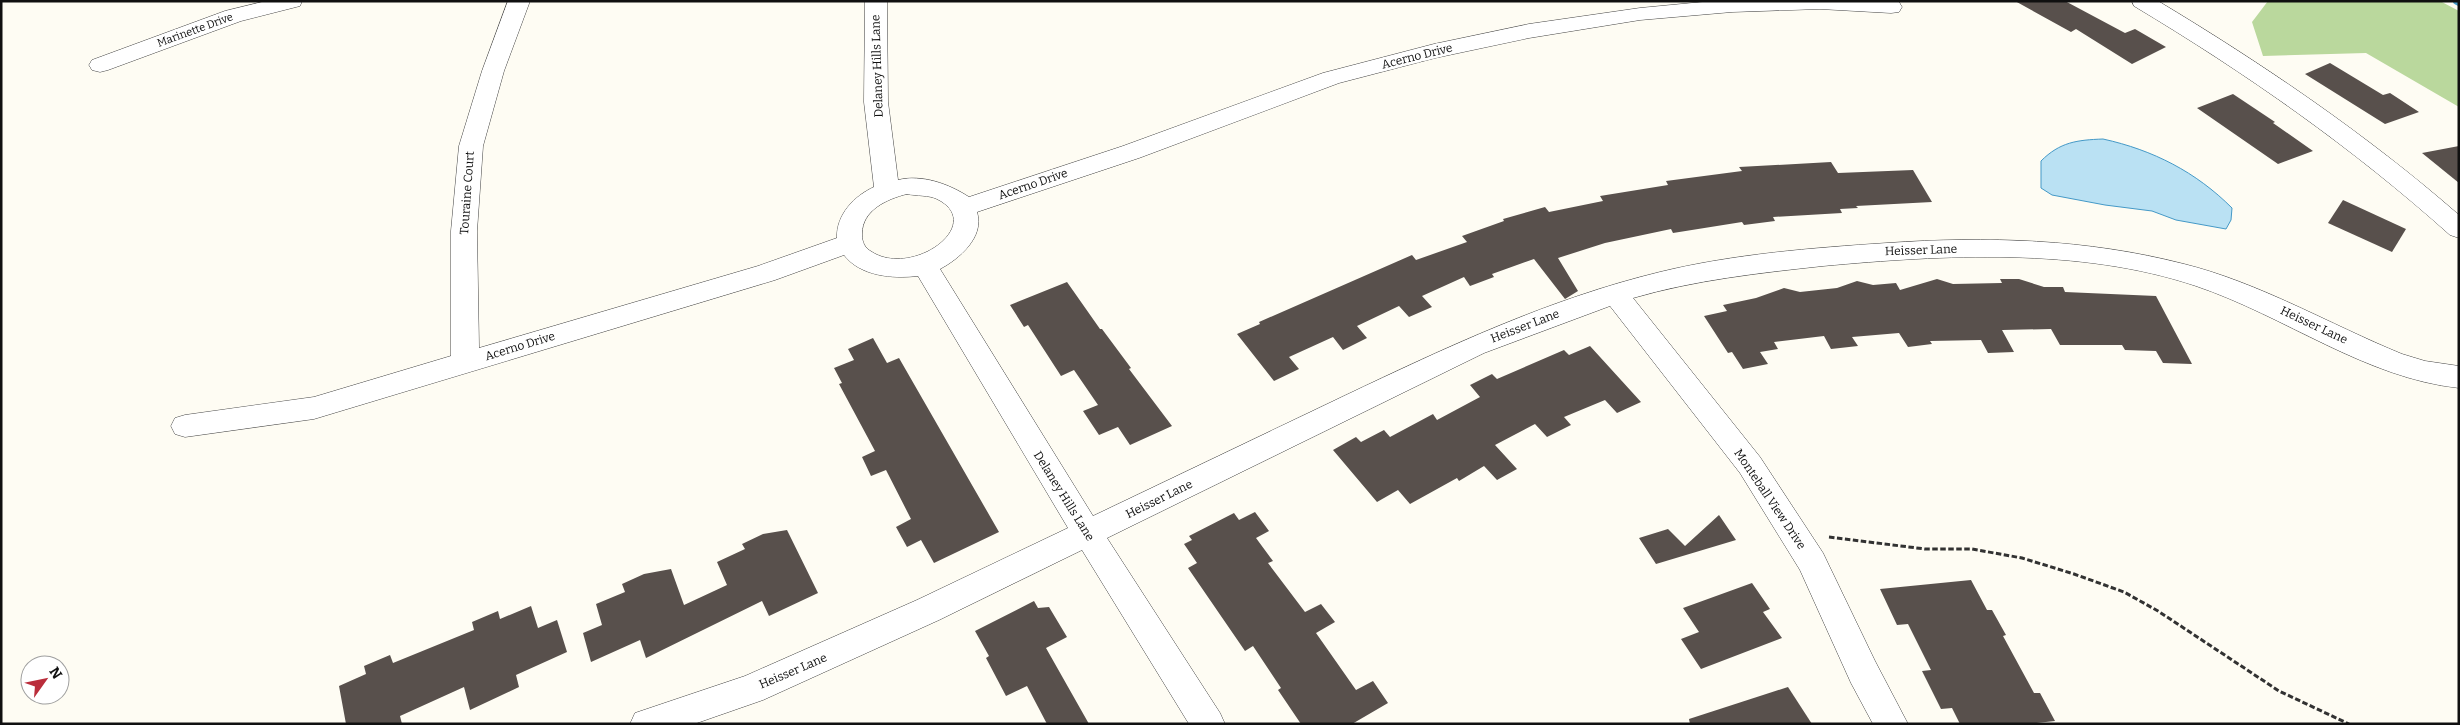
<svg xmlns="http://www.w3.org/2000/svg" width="2460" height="725" font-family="Bitter,serif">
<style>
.forest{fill:#bad89d}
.water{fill:#bae1f3;stroke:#4499c7}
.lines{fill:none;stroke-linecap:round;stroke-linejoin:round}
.stream{stroke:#4499c7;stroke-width:8}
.building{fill:#58504c}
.minor-casing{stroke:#434343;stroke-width:1}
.path{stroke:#323232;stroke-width:3;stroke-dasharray:5.5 2.5;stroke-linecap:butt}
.minor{fill:#fff;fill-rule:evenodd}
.labels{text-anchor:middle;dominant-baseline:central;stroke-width:5;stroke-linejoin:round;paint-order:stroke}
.far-street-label{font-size:11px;fill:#101010;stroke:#fff}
.street-label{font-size:12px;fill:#101010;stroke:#fff}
</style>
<rect width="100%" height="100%" fill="#fefcf3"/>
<path class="forest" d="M 2268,1 L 2440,1 L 2459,11 L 2459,107 L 2366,53 L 2263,56 L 2252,22 Z"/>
<path class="water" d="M 2103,139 C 2153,150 2196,172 2232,208 L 2231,220 L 2226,229 L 2176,220 L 2152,211 L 2105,205 L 2052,195 L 2041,188 L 2041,161 C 2060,142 2077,140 2103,139 Z"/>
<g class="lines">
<path class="stream" d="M 2457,1 L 2459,2"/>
</g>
<g class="building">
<path d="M 2015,1 L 2065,1 L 2125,33 L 2135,29 L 2166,47 L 2132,64 L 2076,29 L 2071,32 Z"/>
<path d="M 2330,63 L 2383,95 L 2390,93 L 2419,112 L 2385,124 L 2305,74 Z"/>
<path d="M 2233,94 L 2275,122 L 2273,123 L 2313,151 L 2278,164 L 2197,108 Z"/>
<path d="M 2459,146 L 2459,183 L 2422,153 Z"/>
<path d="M 1831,162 L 1838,173 L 1913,170 L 1932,202 L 1856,206 L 1858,208 L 1840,209 L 1842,213 L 1773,217 L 1775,221 L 1744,225 L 1742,222 L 1673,233 L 1671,229 L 1605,243 L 1558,258 L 1578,291 L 1565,299 L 1534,259 L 1492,274 L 1494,277 L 1470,286 L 1464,277 L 1422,296 L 1432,307 L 1409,317 L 1399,306 L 1357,326 L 1367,338 L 1343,350 L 1333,337 L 1289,357 L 1299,369 L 1274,381 L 1237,334 L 1260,324 L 1259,322 L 1412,255 L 1416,260 L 1467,242 L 1462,236 L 1504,221 L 1503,219 L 1545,207 L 1549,212 L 1603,201 L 1600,196 L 1668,185 L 1666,181 L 1742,171 L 1739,167 Z"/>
<path d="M 2343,200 L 2406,229 L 2392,252 L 2328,223 Z"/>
<path d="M 1937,279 L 1953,284 L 2002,283 L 2000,279 L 2019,279 L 2044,287 L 2063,287 L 2065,292 L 2156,296 L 2192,364 L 2163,363 L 2156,351 L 2125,350 L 2122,345 L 2060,345 L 2051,329 L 2002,330 L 2014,352 L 1988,353 L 1981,340 L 1930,341 L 1932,344 L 1908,347 L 1899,333 L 1852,337 L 1858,346 L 1831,349 L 1824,336 L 1774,342 L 1778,349 L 1760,352 L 1768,364 L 1743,369 L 1732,352 L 1728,353 L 1704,316 L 1727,311 L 1723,305 L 1756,298 L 1784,288 L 1800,292 L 1837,288 L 1857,281 L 1873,285 L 1896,283 L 1900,290 Z"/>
<path d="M 1067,282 L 1100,329 L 1102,329 L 1131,368 L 1129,369 L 1172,426 L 1130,445 L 1118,427 L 1099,435 L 1083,411 L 1098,405 L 1074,370 L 1061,376 L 1028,325 L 1024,327 L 1010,305 Z"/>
<path d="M 873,338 L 887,363 L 899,358 L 999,532 L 934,563 L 921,540 L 907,547 L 896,527 L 911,519 L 886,470 L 871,476 L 862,457 L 875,451 L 839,384 L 842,383 L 834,368 L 854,360 L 848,349 Z"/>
<path d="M 1590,346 L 1641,402 L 1617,413 L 1605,400 L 1564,417 L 1571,425 L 1547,437 L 1535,424 L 1495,445 L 1517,469 L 1497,480 L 1484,466 L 1459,481 L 1457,478 L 1410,504 L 1398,490 L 1377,502 L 1333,450 L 1356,437 L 1361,442 L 1384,430 L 1390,437 L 1433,414 L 1437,420 L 1480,397 L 1470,385 L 1492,374 L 1497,379 L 1564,350 L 1569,355 Z"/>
<path d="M 1255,512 L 1269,531 L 1256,538 L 1273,561 L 1268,563 L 1305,612 L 1321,604 L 1335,622 L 1316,633 L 1356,690 L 1373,681 L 1388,703 L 1352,724 L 1301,724 L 1278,690 L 1281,688 L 1253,646 L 1245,651 L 1188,568 L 1197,563 L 1184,544 L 1192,540 L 1189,536 L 1234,513 L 1239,520 Z"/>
<path d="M 1719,515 L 1736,540 L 1656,564 L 1639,538 L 1668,529 L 1685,546 Z"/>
<path d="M 787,530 L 818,593 L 769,616 L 762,601 L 646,658 L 640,640 L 591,662 L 583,633 L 602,625 L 596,604 L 625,592 L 622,584 L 644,574 L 671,569 L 684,605 L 727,585 L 717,562 L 745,549 L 742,544 L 763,534 Z"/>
<path d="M 1971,580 L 1987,610 L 1992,610 L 2006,635 L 2003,636 L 2034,693 L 2040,693 L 2055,721 L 2028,724 L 1960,724 L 1952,708 L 1941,709 L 1922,671 L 1931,670 L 1908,624 L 1897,625 L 1880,589 Z"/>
<path d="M 1752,583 L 1770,609 L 1763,612 L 1782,638 L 1701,669 L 1681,639 L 1699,632 L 1683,608 Z"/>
<path d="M 1034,601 L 1038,608 L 1049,607 L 1067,637 L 1046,648 L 1089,724 L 1047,724 L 1027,686 L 1006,696 L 986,658 L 989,656 L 975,631 Z"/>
<path d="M 531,606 L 538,628 L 557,620 L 567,652 L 516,675 L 519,687 L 470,710 L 464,687 L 400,716 L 402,724 L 346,724 L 339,686 L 366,674 L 364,666 L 390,655 L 393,663 L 474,630 L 472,622 L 498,611 L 500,619 Z"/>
<path d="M 1788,687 L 1812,724 L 1690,724 L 1689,719 Z"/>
</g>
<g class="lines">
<g class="minor-casing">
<g id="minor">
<path d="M 266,1 L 302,1 L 300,6 L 241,21 L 108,70 L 100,72 L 92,70 L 89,65 L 92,60 L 225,11 Z"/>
<path d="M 508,1 L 530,1 L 504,71 L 483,146 L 477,231 L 479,348 L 758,266 L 837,238 C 836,215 854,196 874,187 L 864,102 L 865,1 L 887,1 L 888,102 L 898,180 C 922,174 949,184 969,197 L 1123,146 L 1323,73 L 1434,44 L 1529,24 L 1640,8 L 1713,1 L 1894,1 L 1899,2 L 1902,7 L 1899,12 L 1891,13 L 1820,9 L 1732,12 L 1640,20 L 1529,38 L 1435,58 L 1339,83 L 1139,158 L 977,212 C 985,237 959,259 940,269 L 1093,516 C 1177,476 1260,436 1344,396 C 1447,347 1549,299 1660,272 C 1734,254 1812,248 1887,243 C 1987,236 2087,239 2184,264 C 2260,283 2329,324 2402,354 L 2425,361 L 2459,366 L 2459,388 C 2365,378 2285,316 2196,286 C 2080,247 1943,255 1823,266 C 1759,273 1695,280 1633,298 L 1760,457 L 1823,553 L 1875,661 L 1908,724 L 1873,724 L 1851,683 L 1800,570 L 1740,473 L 1610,306 L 1484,353 L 1107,538 L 1220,713 L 1225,724 L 1189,724 L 1082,550 L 939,620 L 763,700 L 694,724 L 630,724 L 635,713 L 745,676 L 917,600 L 1068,528 L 918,276 C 892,279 860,276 844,255 L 775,280 L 314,419 L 185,437 L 175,434 L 171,426 L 175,418 L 185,415 L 314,397 L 451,356 L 451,231 L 459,146 L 482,71 ZM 907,194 C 916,196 929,195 937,199 C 987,224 913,278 872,252 C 865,248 862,243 862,234 C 862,210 887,199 907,194 Z"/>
<path d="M 2132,1 L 2158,1 C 2263,64 2366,134 2459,215 L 2459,238 L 2450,235 C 2353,148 2246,73 2134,6 Z"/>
</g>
</g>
<path class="path" d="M 1829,537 L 1925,549 L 1972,549 L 2022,558 L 2074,574 L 2124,592 L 2158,611 L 2279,691 L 2349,724"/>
<use href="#minor" class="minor"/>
</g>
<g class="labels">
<g class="far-street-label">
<text transform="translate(195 30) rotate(-20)">Marinette Drive</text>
</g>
<g class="street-label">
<text transform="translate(1417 56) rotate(-14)">Acerno Drive</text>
<text transform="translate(877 66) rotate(-92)">Delaney Hills Lane</text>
<text transform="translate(1033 184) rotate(-19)">Acerno Drive</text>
<text transform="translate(467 193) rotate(-86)">Touraine Court</text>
<text transform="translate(1921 250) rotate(-2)">Heisser Lane</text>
<text transform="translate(2314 325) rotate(25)">Heisser Lane</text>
<text transform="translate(1525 326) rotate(-21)">Heisser Lane</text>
<text transform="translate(520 346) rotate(-17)">Acerno Drive</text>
<text transform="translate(1064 496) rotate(58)">Delaney Hills Lane</text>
<text transform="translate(1159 499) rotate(-26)">Heisser Lane</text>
<text transform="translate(1770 499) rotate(56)">Monteball View Drive</text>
<text transform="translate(793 671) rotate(-23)">Heisser Lane</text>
</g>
</g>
<rect width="2460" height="725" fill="none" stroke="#101010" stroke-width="5"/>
<g transform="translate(45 680) rotate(57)"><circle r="24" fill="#ffffff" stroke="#9f9f9f"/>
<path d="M0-4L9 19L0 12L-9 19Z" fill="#ba2d3b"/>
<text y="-8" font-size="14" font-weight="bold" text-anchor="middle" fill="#101010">N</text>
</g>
</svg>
